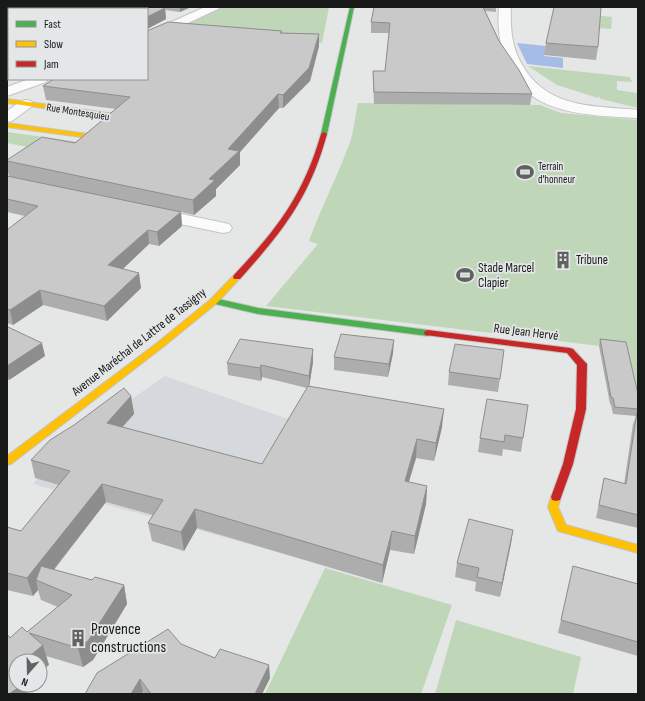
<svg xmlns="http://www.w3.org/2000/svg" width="645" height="701" font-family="'Sofia Sans Condensed',sans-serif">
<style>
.built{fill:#d5d9dd}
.green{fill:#bfd7b8}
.water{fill:#a5bde6}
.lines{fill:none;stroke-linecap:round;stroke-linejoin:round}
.street-casing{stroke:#c4c4c5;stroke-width:2}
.fast-casing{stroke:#c4c4c5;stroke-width:2}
.slow-casing{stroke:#c4c4c5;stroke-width:2}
.jam-casing{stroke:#c4c4c5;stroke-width:2}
.street{fill:#fbfbfb;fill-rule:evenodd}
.fast{fill:#4caf50;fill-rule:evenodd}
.slow{fill:#ffc107;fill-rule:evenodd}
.jam{fill:#c62828;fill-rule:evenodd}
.wall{fill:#aeadad}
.shaded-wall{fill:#8d8d8d}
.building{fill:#cac9c9;stroke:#8d8d8d}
.labels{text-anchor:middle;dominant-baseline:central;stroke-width:3.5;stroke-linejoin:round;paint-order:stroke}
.far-street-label{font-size:11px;fill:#181919;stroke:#e4e6e7}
.far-poi-label{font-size:11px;fill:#181919;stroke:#e4e6e7;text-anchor:start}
.poi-label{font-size:13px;fill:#181919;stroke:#e4e6e7;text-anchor:start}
.street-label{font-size:13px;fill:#181919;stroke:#e4e6e7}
.near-poi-label{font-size:16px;fill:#181919;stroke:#e4e6e7;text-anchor:start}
</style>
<rect width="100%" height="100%" fill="#e5e6e6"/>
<path class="built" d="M 165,376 L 282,417 L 375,441 L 335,568 L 33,484 L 57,457 L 136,396 Z"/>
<g class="green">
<path d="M 222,7 L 329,7 L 322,43 L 177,30 Z"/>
<path d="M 594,15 L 612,17 L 611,29 L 558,25 Z"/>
<path d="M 528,66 L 630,77 L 632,82 L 617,81 L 617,90 L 638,93 L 638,108 L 601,99 L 598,96 L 598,98 L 557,85 Z"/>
<path d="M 358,103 L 540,105 L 561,113 L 638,120 L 638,407 L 625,349 L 266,306 L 318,244 L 309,241 C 321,207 338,176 350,142 C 354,130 355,116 358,103 Z"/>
<path d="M 7,132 L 167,154 L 140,169 L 7,143 Z"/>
<path d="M 325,568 L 452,605 L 421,694 L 265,694 Z"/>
<path d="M 456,620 L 581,657 L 573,694 L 435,694 Z"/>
</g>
<path class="water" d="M 517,43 L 546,46 L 544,56 L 563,58 L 563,68 L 527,64 Z"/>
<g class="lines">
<g class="street-casing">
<g id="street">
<path d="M 205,7 L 220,7 L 218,9 L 147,42 L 147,33 Z"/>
<path d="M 499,7 L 511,7 C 510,31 512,51 526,71 C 552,109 597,106 638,110 L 638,118 C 605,116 559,116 531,95 C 524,90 519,81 514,74 C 500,52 497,32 499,7 Z"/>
<path d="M 29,79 L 48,79 L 46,82 L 7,96 L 7,87 Z"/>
<path d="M 26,100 L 31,101 L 33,104 L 31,107 L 12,121 L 7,122 L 7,111 L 21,101 Z"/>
<path d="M 153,208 L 229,224 L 232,228 L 229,232 L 223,233 L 147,217 L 144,213 L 147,209 Z"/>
</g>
</g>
<g class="fast-casing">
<g id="fast">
<path d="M 350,7 L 354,7 L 327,134 L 324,136 L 321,134 Z"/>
<path d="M 214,298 L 258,308 L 428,330 L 432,333 L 428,336 L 258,314 L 211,303 L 210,301 L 211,299 Z"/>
</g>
</g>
<g class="slow-casing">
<g id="slow">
<path d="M 7,99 L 115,114 L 118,116 L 89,138 L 7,127 L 7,123 L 88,134 L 110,117 L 7,103 Z"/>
<path d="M 234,275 L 237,275 L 241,277 L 217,303 L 163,347 L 11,464 L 7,465 L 7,456 L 157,343 L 211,299 Z"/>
<path d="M 556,493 L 560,494 L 561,497 L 558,507 L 566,525 L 638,545 L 638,553 L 558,531 L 548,507 L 552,494 Z"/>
</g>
</g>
<g class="jam-casing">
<g id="jam">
<path d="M 324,132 L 327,134 C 310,197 283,231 240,279 L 234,279 L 233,277 L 234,275 C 277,229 303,196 321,134 Z"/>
<path d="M 428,330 L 570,348 L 573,349 L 585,362 L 587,364 L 586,409 L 573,464 L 560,500 L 556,501 L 552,500 L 551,497 L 563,464 L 576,409 L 577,365 L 567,353 L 425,335 L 424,333 L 425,331 Z"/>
</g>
</g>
<use href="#street" class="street"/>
<use href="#fast" class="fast"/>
<use href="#slow" class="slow"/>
<use href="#jam" class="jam"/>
</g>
<g class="wall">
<path d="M 7,7 L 191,7 L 180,12 L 165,10 L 166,19 L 147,29 L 147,9 L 9,9 L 9,46 L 7,45 Z"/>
<path d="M 374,7 L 496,7 L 496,12 L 485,11 L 499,41 L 532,94 L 530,105 L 374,104 L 373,82 L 373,71 L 385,71 L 389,33 L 371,33 L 371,22 Z"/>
<path d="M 282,31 L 282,33 L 319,34 L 319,46 L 310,81 L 283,108 L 279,108 L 240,152 L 240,165 L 216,189 L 216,196 L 194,215 L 181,212 L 182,226 L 159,246 L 149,244 L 123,269 L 141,288 L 107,321 L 43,305 L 13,325 L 7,323 L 7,230 L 25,216 L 7,212 L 7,176 L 9,176 L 7,169 L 7,160 L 75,143 L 116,109 L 46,100 L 43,86 Z"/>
<path d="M 546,43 L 598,47 L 596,60 L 544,55 Z"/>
<path d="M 7,327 L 45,356 L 9,380 L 7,379 Z"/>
<path d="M 600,339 L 638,394 L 638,528 L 596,518 L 604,478 L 624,484 L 633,424 L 636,416 L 613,414 L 611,405 L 610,404 L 599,346 Z"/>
<path d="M 313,349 L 313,362 L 309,386 L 442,427 L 434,461 L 416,458 L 409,482 L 427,486 L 426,504 L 414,554 L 390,550 L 382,583 L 197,528 L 184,551 L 152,541 L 148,523 L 153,515 L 106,502 L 54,570 L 92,580 L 124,585 L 127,604 L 93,660 L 83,667 L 46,656 L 49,665 L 10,638 L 27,632 L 58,607 L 41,600 L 38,590 L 33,596 L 7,590 L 7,527 L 21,531 L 59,485 L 35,478 L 31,460 L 131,396 L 134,414 L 122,427 L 262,464 L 307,388 L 262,377 L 261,381 L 228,375 L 227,363 Z"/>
<path d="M 504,350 L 498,392 L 448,385 L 449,372 Z"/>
<path d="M 393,353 L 388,377 L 334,370 L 334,357 Z"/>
<path d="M 528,405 L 521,452 L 503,449 L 502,456 L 478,452 L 480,438 Z"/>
<path d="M 513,530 L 500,597 L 475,591 L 476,582 L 455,577 L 457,563 Z"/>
<path d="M 570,579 L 638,584 L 638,656 L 558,633 Z"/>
<path d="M 181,644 L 215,658 L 270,678 L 262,694 L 144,694 L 143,692 L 141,694 L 85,694 Z"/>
</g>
<g class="shaded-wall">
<path d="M 180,7 L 191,7 L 180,12 Z"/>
<path d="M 165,8 L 166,19 L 147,29 L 147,17 Z"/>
<path d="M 319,34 L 319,46 L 310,81 L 283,108 L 283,95 Z"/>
<path d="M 278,94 L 279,108 L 240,152 L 240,165 L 216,189 L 216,196 L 194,215 L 193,200 L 209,179 L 228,149 Z"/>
<path d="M 181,212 L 182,226 L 159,246 L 157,232 Z"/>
<path d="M 148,230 L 149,244 L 111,280 L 108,265 Z"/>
<path d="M 139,273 L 141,288 L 107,321 L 104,306 Z"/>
<path d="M 40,290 L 43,305 L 13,325 L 10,310 Z"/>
<path d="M 394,340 L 393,353 L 388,377 L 389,364 Z"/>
<path d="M 42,343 L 45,356 L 9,380 L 7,372 L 7,366 Z"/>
<path d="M 313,349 L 313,362 L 309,388 L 309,376 Z"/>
<path d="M 261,365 L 262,377 L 261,381 L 260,368 Z"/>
<path d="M 131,396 L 134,414 L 110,441 L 107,423 Z"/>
<path d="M 444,409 L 442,427 L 434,461 L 436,443 Z"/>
<path d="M 417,439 L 416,458 L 403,500 L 405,481 Z"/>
<path d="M 102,484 L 106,502 L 43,583 L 36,580 L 38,590 L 33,596 L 27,578 Z"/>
<path d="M 427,486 L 426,504 L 414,554 L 415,536 Z"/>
<path d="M 195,509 L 197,528 L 184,551 L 181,532 Z"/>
<path d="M 513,530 L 511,544 L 500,597 L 502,583 Z"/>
<path d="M 392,531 L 390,550 L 382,583 L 383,565 Z"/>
<path d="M 124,585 L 127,604 L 93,660 L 83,667 L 78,648 Z"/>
<path d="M 43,645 L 49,665 L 40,672 L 40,661 L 24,661 Z"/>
<path d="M 269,665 L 270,678 L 262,694 L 255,694 Z"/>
<path d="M 16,668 L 16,682 L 12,671 Z"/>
<path d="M 140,679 L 143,692 L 141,694 L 131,694 Z"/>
<path d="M 17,685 L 26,685 L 29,694 L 9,694 Z"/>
</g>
<g class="building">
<path d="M 8,7 L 158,7 L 165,8 L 147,17 L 147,9 L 9,9 L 9,34 L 7,34 L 7,8 Z"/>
<path d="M 374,7 L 483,7 L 499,41 L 519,70 L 532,94 L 374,92 L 373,71 L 385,71 L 390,23 L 371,22 Z"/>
<path d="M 554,7 L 601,7 L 598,47 L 546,43 Z"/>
<path d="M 168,22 L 282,31 L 280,33 L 319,34 L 309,68 L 283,95 L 278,94 L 228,149 L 239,151 L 209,179 L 215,180 L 193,200 L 7,161 L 7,160 L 42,137 L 75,143 L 130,97 L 43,86 L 54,79 L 147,79 L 147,31 Z"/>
<path d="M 7,176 L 181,212 L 157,232 L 148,230 L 108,265 L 139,273 L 104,306 L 40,290 L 10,310 L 7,309 L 7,230 L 38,206 L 7,199 Z"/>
<path d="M 7,327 L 8,327 L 42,343 L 7,366 Z"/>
<path d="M 341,334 L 394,340 L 389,364 L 334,357 Z"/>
<path d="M 240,339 L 313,349 L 309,376 L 261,365 L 260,368 L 227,363 Z"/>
<path d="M 600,339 L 626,342 L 638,394 L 638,409 L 615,407 L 613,398 L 611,397 Z"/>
<path d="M 455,344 L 504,350 L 500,379 L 449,372 Z"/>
<path d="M 308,386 L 444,409 L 436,443 L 417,439 L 405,481 L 427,486 L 415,536 L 392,531 L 383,565 L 195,509 L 181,532 L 148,523 L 163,500 L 102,484 L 27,578 L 7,573 L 7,527 L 21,531 L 70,471 L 31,460 L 50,440 L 74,425 L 124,388 L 131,396 L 107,423 L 262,464 Z"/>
<path d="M 487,399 L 528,405 L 523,438 L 505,435 L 504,442 L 480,438 Z"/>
<path d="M 637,412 L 638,412 L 638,515 L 599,505 L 604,478 L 626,484 Z"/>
<path d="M 469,519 L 513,530 L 502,583 L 477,577 L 479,568 L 457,563 Z"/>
<path d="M 41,566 L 92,580 L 95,577 L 124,585 L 88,641 L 78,648 L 29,633 L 43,645 L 24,661 L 16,661 L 16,668 L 12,671 L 16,674 L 16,685 L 22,685 L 9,694 L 7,694 L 7,634 L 10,638 L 22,627 L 27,632 L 72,595 L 36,580 Z"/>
<path d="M 573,566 L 638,584 L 638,642 L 561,620 Z"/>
<path d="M 168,629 L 181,644 L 215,658 L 220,649 L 269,665 L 255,694 L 151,694 L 140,679 L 131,694 L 85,694 L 97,673 Z"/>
</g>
<defs>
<g id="stadium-bare" transform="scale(1.38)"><path d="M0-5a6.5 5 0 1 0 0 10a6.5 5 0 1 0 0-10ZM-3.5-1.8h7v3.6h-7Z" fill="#606161" stroke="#e4e6e7" stroke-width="2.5" paint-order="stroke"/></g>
<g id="building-bare" transform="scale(1.38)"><path d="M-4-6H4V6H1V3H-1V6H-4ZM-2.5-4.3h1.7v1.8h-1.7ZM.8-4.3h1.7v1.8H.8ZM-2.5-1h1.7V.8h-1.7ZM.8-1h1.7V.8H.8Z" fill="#606161" stroke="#e4e6e7" stroke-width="2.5" paint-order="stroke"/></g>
</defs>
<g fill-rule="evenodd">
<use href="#stadium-bare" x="525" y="172"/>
<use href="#building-bare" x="563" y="260"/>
<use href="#stadium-bare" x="465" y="275"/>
<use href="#building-bare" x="78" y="638"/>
</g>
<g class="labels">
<g class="far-street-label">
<text transform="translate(78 112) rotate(9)">Rue Montesquieu</text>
</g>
<g class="far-poi-label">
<text x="538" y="166">Terrain<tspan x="538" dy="13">d'honneur</tspan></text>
</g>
<g class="poi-label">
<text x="576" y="260">Tribune</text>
<text x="478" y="268">Stade Marcel<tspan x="478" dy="15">Clapier</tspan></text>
</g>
<g class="street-label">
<text transform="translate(526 332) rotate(7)">Rue Jean Hervé</text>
<text transform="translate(139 342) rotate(-38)">Avenue Maréchal de Lattre de Tassigny</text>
</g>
<g class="near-poi-label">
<text x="91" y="629">Provence<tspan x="91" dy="18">constructions</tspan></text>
</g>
</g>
<rect width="645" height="701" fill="none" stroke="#181919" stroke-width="16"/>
<rect x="8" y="8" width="140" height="72" fill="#e4e6e7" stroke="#929495"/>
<rect x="16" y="21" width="20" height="6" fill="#4caf50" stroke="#929495"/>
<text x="44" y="28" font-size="12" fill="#181919">Fast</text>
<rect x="16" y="41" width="20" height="6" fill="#ffc107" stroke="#929495"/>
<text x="44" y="48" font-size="12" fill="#181919">Slow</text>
<rect x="16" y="61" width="20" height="6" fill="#c62828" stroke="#929495"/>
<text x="44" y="68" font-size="12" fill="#181919">Jam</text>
<g transform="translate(28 673) rotate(200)"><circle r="19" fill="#e4e6e7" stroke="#929495"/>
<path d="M0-3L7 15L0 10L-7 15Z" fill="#606161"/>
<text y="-6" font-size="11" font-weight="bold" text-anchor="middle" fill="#181919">N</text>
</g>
</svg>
